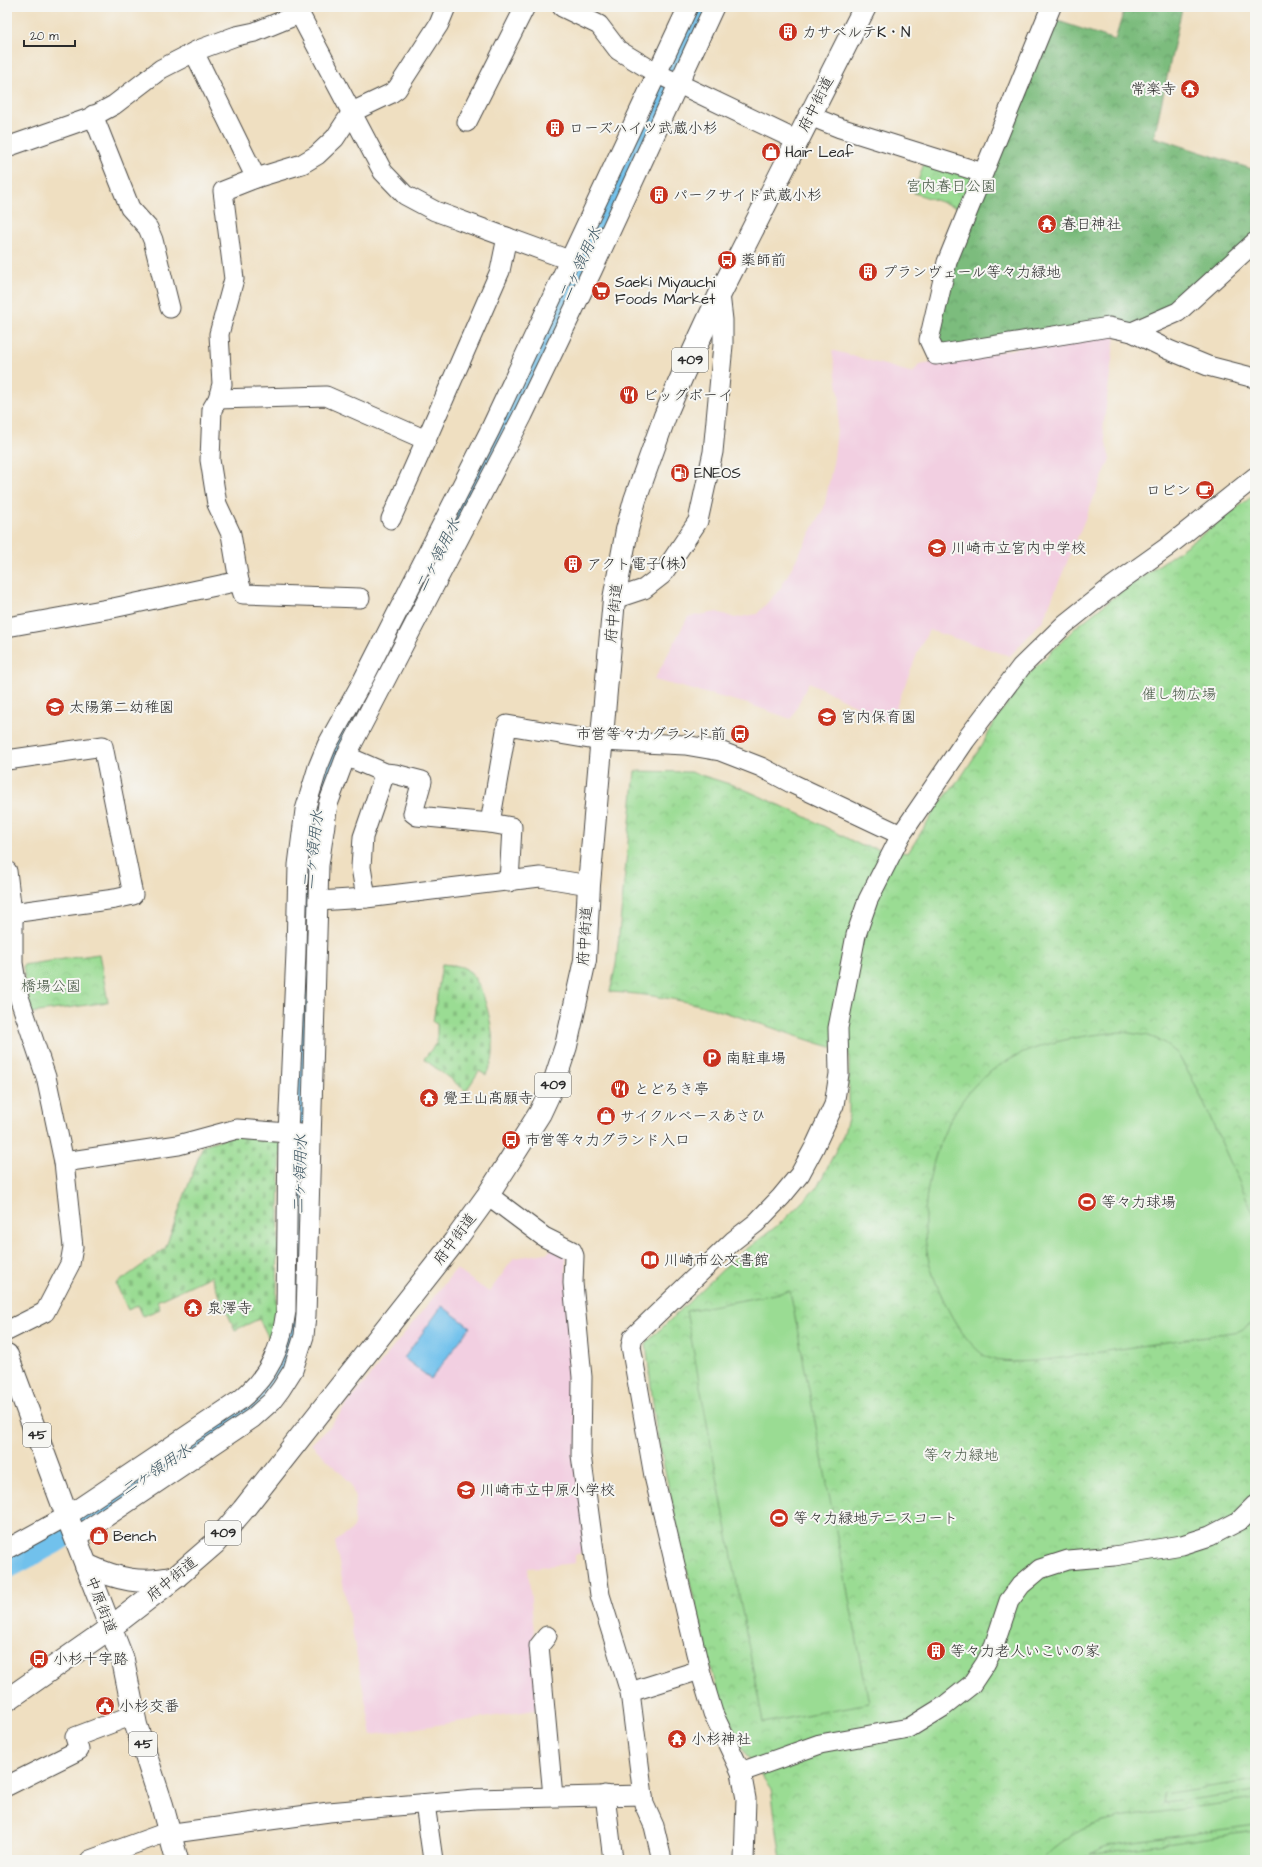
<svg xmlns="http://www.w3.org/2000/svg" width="1262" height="1867" font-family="'Architects Daughter','Klee One',sans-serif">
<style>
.built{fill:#f2cfe1}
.forest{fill:url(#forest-crowns);stroke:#537454}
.cemetery{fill:url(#cemetery-stones);stroke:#62845f}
.park{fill:url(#park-crowns);stroke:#62845f}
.garden{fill:#9adc93;stroke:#62845f}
.water{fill:#71c1ec;stroke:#4e768c}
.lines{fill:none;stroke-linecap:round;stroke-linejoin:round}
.river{stroke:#71c1ec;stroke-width:31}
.minor-casing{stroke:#484642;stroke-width:21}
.major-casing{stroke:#484642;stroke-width:24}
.highway-casing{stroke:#484642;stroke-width:24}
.minor{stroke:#fff;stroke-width:19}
.major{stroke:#fff;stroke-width:22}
.highway{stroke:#fff;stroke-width:22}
.labels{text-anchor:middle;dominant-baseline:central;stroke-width:4;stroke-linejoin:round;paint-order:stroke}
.shield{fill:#f6f6f2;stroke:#686867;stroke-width:1}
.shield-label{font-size:14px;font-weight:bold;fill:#2b2b2b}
.poi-label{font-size:15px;fill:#2b2b2b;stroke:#f6f6f2;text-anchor:start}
.street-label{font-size:15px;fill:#2b2b2b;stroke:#f6f6f2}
.park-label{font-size:15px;fill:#475745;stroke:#f6f6f2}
.water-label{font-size:16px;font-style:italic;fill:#405865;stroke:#f6f6f2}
</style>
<defs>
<pattern id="forest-crowns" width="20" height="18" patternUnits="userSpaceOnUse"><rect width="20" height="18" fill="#7bbc7d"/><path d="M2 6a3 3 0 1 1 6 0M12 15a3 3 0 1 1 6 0" fill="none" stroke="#659967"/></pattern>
<pattern id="cemetery-stones" width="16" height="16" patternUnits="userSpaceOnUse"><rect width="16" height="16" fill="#9adc93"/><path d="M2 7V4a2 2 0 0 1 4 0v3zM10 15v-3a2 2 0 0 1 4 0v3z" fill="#85bd7f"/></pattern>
<pattern id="park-crowns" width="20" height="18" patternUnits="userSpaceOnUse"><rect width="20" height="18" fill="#9adc93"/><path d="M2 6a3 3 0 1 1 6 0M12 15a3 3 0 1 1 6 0" fill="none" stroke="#85bd7f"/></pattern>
</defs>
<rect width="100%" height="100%" fill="#f6f6f2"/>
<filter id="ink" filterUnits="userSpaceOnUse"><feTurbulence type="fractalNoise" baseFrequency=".025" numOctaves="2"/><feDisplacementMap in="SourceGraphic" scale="8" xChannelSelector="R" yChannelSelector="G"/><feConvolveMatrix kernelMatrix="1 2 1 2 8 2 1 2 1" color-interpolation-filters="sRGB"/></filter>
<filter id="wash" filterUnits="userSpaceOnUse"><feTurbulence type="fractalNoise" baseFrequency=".012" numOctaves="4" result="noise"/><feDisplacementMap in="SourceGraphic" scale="16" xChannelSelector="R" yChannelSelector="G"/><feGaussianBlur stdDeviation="0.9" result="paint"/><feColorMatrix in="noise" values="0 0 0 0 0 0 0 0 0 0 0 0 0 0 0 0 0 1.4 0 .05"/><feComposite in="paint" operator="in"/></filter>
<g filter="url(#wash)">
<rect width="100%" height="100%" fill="#efdfc1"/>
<g class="built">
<path d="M 1092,336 L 1115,336 L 1103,430 L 1110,459 L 1043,620 L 1010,656 L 929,630 L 926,636 L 921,644 L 890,723 L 809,682 L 791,719 L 748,704 L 654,680 L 688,617 L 717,612 L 735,618 L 757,614 L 780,589 L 824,508 L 834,458 L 840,400 L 832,350 L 913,373 L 919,365 Z"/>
<path d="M 554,1247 L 565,1254 L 586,1551 L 575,1555 L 575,1563 L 528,1568 L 541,1709 L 372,1735 L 335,1542 L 351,1530 L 354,1525 L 355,1498 L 350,1482 L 311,1444 L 330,1426 L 456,1269 L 489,1292 L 514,1258 L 547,1253 Z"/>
</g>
<path class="forest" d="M 1125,7 L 1182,8 L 1154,137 L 1255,170 L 1255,236 L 1175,307 L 1130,326 L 940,348 L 936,338 L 952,267 L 1055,20 L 1115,40 Z"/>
<g class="cemetery">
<path d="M 442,964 C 449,965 460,965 466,969 C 485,981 497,1040 492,1061 C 491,1065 488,1070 486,1075 L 479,1071 L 466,1091 L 424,1059 L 437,1042 L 437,1024 L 433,1022 Z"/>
<path d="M 235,1135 L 281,1142 L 276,1320 L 271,1342 L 259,1319 L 235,1330 L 211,1276 L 157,1301 L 160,1309 L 143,1316 L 138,1305 L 128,1310 L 116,1284 L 165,1249 L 203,1145 Z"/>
</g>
<g class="park">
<path d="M 925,160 L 976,176 L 962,209 L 914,193 Z"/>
<path d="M 1255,494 L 1255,1860 L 781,1860 L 771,1789 L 745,1753 L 718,1694 L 684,1559 L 656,1429 L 646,1343 L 735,1258 L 782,1222 L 818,1186 L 843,1136 L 849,1115 L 849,1052 C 809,1042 770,1026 730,1014 C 691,1001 651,994 610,992 L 616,964 L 635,771 L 691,772 L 739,787 L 804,816 L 862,846 L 908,853 L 939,804 L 960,779 L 982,745 L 998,716 L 1028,675 L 1076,627 L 1121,592 L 1214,526 Z"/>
<path d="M 99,954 L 108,1002 L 32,1013 L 26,993 L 23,965 Z"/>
</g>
<g class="garden">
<path d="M 1122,1032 L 1149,1036 L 1163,1042 L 1177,1053 L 1196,1086 L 1255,1217 L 1255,1322 L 1239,1331 C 1195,1338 1151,1344 1107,1351 C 1080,1355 1013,1368 989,1358 C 975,1352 958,1328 951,1315 C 941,1296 931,1274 927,1252 C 918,1198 937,1124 976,1084 C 1015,1046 1071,1036 1122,1032 Z"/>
<path d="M 790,1291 L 869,1703 L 763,1723 L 686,1311 Z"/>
<path d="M 1255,1780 L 1255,1791 L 1164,1803 L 1163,1794 Z"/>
<path d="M 1255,1799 L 1255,1825 L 1120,1844 L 1104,1848 L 1089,1855 L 1255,1831 L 1255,1860 L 1088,1860 L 1087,1856 L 1081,1860 L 1041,1860 L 1053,1848 L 1072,1834 L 1093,1825 L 1119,1818 Z"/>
</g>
<path class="water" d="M 442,1306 L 470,1327 L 431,1379 L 404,1358 Z"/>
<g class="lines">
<path class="river" d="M 7,1563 L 52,1539 L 210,1435 L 254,1402 L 272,1383 L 284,1362 L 292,1341 L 296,1319 L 307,902 L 312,830 L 320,797 L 334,755 L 444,546 L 503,429 L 701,7"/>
</g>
</g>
<g filter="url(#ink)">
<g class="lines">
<g class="minor-casing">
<g id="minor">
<path d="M 296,7 L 383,172 L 405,195 L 435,211 L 569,260"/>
<path d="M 562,7 L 599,25 L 618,50 L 656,73 L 798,141"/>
<path d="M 1051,7 L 947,262 L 929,340 L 936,355 L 1109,327 L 1132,332 L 1169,350 L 1208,366 L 1255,378"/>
<path d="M 194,52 L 256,178"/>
<path d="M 93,115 L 130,208 L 148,228 L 153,240 L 170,308"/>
<path d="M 810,116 L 840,128 L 983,173"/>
<path d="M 467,122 L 525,7"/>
<path d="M 7,147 L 90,118 L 114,105 L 161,69 L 198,50 L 236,36 L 255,32 L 299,14"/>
<path d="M 1132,332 L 1178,312 L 1255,242"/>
<path d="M 218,399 L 326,396 L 426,440 L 500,271 L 507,237"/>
<path d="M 391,519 L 426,440"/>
<path d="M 239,581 L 231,534 L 217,504 L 210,460 L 212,409 L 218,399 L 222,384 L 219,334 L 234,279 L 223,191 L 256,178 L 302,164 L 317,155 L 335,138 L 352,112 L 390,94 L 397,89 L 439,24 L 446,7"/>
<path d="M 614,599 L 644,589 L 662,575 L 698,521 L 713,452 L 723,345 L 723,320 L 720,294"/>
<path d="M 7,627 L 113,608 L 239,581 L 243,594 L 360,598"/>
<path d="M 346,756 L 385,773 L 395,774 L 422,781 L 413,813 L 417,816 L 490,823 L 512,827 L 509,882"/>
<path d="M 7,760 L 103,746 L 133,895 L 115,899 L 12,913"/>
<path d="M 490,823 L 507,725 L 601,741 L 685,745 L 720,751 L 761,767 L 793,784 L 901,835"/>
<path d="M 7,871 L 13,921 L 13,963 L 18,994 L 46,1077 L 64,1162 L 73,1247 L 70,1264 L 45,1312 L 7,1331"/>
<path d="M 366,898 L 361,867 L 363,837 L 385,773"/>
<path d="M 318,901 L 366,898 L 540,877 L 589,885"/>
<path d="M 64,1162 L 178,1145 L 237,1129 L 301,1134"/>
<path d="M 488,1195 L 544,1237 L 572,1251 L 574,1256 L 573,1283 L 582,1377 L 581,1455 L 600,1595 L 630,1692 L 644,1804 L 654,1826 L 662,1860"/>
<path d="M 75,1538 L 253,1418 L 272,1401 L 281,1389 L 293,1370 L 304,1336 L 306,1315 L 319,865 L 328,804 L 346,756 L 523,415 L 592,271 L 714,7"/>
<path d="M 7,1549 L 67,1516 L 240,1400 C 270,1375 281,1349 286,1311 L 288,1133 L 296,952 L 298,865 L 305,810 L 318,767 L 327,745 L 362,682 L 490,430 L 688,7"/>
<path d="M 547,1636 L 539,1646 L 553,1796"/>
<path d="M 630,1692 L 700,1670"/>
<path d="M 741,1772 L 820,1744 L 909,1728 L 943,1707 L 971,1685 L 985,1664 L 993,1649 L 1009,1601 L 1021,1585 L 1040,1569 L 1068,1560 L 1114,1556 L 1182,1545 L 1210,1536 L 1239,1521 L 1255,1505"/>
<path d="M 7,1786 L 79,1750 L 75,1737 L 133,1715"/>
<path d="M 605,1795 L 613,1860"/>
<path d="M 425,1804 L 433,1860"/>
<path d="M 90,1860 L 159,1835 L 329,1812 L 475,1799 L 643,1795"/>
<path d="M 744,1860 L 746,1799 L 741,1772 L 713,1713 L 700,1670 L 654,1476 L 631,1346 L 633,1337 L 733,1241 L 756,1223 L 781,1197 L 800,1174 L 814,1148 L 834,1105 L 839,1074 L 838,1028 L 856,935 L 868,900 L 901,835 L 965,741 L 1021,667 L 1065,624 L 1114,585 L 1166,548 L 1255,477"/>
</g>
</g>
<g class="major-casing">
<g id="major">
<path d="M 7,1355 L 67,1516 L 123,1660 L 136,1725 L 162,1805 L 177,1860"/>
<path d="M 86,1565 C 119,1580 141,1585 176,1577"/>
</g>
</g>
<g class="highway-casing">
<path id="highway" d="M 7,1700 L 110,1628 L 176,1577 L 214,1544 L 243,1510 L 454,1242 L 488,1195 L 540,1113 L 554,1083 L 566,1046 L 585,960 L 589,885 L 614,599 L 627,530 L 635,500 L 665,416 L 683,374 L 720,294 L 865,7"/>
</g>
<use href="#minor" class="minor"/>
<use href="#major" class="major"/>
<use href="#highway" class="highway"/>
</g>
</g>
<defs>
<g id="building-disc" transform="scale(1)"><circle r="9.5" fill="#c8321e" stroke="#f6f6f2"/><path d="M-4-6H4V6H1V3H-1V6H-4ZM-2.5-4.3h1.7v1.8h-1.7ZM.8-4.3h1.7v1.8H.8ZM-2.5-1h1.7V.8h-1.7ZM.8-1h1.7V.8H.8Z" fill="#fff"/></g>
<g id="temple-disc" transform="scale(1)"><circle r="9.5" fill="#c8321e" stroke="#f6f6f2"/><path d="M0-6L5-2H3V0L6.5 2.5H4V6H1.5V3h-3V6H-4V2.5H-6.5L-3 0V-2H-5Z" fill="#fff"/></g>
<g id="shop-disc" transform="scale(1)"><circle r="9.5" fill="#c8321e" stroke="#f6f6f2"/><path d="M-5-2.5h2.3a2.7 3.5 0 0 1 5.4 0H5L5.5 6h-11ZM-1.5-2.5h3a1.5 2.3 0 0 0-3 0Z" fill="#fff"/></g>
<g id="bus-disc" transform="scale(1)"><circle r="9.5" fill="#c8321e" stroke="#f6f6f2"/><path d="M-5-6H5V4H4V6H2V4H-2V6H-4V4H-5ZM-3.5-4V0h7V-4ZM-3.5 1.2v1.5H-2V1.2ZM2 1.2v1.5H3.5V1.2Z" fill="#fff"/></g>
<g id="supermarket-disc" transform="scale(1)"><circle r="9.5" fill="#c8321e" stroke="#f6f6f2"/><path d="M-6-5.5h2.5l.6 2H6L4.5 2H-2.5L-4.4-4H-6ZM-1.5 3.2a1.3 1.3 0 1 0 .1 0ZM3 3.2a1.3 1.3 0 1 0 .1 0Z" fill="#fff"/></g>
<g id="restaurant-disc" transform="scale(1)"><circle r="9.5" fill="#c8321e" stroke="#f6f6f2"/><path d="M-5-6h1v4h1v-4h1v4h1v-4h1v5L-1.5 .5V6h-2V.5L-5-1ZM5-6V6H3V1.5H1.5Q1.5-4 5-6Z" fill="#fff"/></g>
<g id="fuel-disc" transform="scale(1)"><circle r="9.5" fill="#c8321e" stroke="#f6f6f2"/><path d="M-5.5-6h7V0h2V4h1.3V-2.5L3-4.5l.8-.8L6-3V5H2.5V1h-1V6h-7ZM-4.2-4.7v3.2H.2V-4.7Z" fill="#fff"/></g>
<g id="cafe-disc" transform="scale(1)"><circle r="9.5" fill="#c8321e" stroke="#f6f6f2"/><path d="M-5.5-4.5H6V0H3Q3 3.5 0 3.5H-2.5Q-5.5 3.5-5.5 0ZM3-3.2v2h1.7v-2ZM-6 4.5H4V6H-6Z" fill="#fff"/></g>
<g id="school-disc" transform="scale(1)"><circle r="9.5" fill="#c8321e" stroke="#f6f6f2"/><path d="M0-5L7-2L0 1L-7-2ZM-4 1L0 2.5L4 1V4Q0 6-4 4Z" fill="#fff"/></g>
<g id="parking-disc" transform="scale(1)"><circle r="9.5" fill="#c8321e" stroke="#f6f6f2"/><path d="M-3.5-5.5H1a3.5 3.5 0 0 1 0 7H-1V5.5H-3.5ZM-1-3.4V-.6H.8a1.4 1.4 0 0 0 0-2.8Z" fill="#fff"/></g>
<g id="stadium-disc" transform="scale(1)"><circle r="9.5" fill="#c8321e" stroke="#f6f6f2"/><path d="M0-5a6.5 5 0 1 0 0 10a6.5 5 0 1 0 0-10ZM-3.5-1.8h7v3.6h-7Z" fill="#fff"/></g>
<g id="library-disc" transform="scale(1)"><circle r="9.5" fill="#c8321e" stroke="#f6f6f2"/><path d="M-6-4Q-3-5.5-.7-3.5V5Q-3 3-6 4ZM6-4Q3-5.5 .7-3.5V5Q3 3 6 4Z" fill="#fff"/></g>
<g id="civic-disc" transform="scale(1)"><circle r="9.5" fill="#c8321e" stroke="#f6f6f2"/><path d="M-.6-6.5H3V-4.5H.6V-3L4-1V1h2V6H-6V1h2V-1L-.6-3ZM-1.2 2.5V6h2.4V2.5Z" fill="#fff"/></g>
</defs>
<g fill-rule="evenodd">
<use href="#building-disc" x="788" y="32"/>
<use href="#temple-disc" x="1190" y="89"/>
<use href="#building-disc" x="555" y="128"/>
<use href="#shop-disc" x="771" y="152"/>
<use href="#building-disc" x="659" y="195"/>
<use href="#temple-disc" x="1047" y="224"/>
<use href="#bus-disc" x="727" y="260"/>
<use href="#building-disc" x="868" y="272"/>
<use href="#supermarket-disc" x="601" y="291"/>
<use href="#restaurant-disc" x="629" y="395"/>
<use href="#fuel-disc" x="680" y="473"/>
<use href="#cafe-disc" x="1205" y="490"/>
<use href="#school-disc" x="937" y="548"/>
<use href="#building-disc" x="573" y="564"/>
<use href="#school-disc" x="55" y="707"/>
<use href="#school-disc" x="827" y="717"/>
<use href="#bus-disc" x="740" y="734"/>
<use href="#parking-disc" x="712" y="1058"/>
<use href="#restaurant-disc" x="620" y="1089"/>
<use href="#temple-disc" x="429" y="1098"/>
<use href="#shop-disc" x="606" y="1116"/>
<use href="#bus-disc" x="511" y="1140"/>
<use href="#stadium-disc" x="1087" y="1202"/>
<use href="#library-disc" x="650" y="1260"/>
<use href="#temple-disc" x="193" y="1308"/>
<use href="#school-disc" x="466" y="1490"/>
<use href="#stadium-disc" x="779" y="1518"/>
<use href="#shop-disc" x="99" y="1536"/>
<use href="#building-disc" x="936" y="1651"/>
<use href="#bus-disc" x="39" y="1659"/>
<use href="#civic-disc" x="105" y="1706"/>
<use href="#temple-disc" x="677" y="1739"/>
</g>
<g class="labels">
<g class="shield">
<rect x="672" y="348" width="36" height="24" rx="3"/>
<rect x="535" y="1073" width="36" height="24" rx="3"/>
<rect x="23" y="1423" width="28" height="24" rx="3"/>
<rect x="205" y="1521" width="36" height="24" rx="3"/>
<rect x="129" y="1732" width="28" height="24" rx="3"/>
</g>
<g class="shield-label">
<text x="690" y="360">409</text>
<text x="553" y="1085">409</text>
<text x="37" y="1435">45</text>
<text x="223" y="1533">409</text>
<text x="143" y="1744">45</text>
</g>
<g class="poi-label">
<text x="802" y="32">カサベルテK・N</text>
<text x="1176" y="89" text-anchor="end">常楽寺</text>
<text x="569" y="128">ローズハイツ武蔵小杉</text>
<text x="785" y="152">Hair Leaf</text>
<text x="673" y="195">パークサイド武蔵小杉</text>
<text x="1061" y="224">春日神社</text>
<text x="741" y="260">薬師前</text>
<text x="882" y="272">プランヴェール等々力緑地</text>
<text x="615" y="282">Saeki Miyauchi<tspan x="615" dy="17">Foods Market</tspan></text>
<text x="643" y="395">ビッグボーイ</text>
<text x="694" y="473">ENEOS</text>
<text x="1191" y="490" text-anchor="end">ロビン</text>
<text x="951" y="548">川崎市立宮内中学校</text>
<text x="587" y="564">アクト電子(株)</text>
<text x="69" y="707">太陽第二幼稚園</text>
<text x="841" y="717">宮内保育園</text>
<text x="726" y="734" text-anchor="end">市営等々力グランド前</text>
<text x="726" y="1058">南駐車場</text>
<text x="634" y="1089">とどろき亭</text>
<text x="443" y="1098">覺王山髙願寺</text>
<text x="620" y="1116">サイクルベースあさひ</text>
<text x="525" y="1140">市営等々力グランド入口</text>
<text x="1101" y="1202">等々力球場</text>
<text x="664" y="1260">川崎市公文書館</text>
<text x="207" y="1308">泉澤寺</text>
<text x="480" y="1490">川崎市立中原小学校</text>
<text x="793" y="1518">等々力緑地テニスコート</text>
<text x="113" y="1536">Bench</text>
<text x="950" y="1651">等々力老人いこいの家</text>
<text x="53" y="1659">小杉十字路</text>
<text x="119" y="1706">小杉交番</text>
<text x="691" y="1739">小杉神社</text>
</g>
<g class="street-label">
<text transform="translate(816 104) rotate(-63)">府中街道</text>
<text transform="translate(614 613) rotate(-84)">府中街道</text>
<text transform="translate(585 936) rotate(-86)">府中街道</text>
<text transform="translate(455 1239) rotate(-53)">府中街道</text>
<text transform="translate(172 1579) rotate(-39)">府中街道</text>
<text transform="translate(101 1605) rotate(69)">中原街道</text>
</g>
<g class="park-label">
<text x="951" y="186">宮内春日公園</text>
<text x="1179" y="694">催し物広場</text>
<text x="51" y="986">橋場公園</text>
<text x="961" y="1455">等々力緑地</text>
</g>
<g class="water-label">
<text transform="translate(580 264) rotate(-65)">二ヶ領用水</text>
<text transform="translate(438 555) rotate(-63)">二ヶ領用水</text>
<text transform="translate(313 850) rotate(-83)">二ヶ領用水</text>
<text transform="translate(300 1174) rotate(-88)">二ヶ領用水</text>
<text transform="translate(156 1470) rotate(-33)">二ヶ領用水</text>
</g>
</g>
<rect width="1262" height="1867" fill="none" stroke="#f6f6f2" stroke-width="24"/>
<path d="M24 40v6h51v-6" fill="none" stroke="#2b2b2b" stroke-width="2"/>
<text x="30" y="40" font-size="12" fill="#2b2b2b" stroke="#f6f6f2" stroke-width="3" paint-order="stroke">20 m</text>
</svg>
